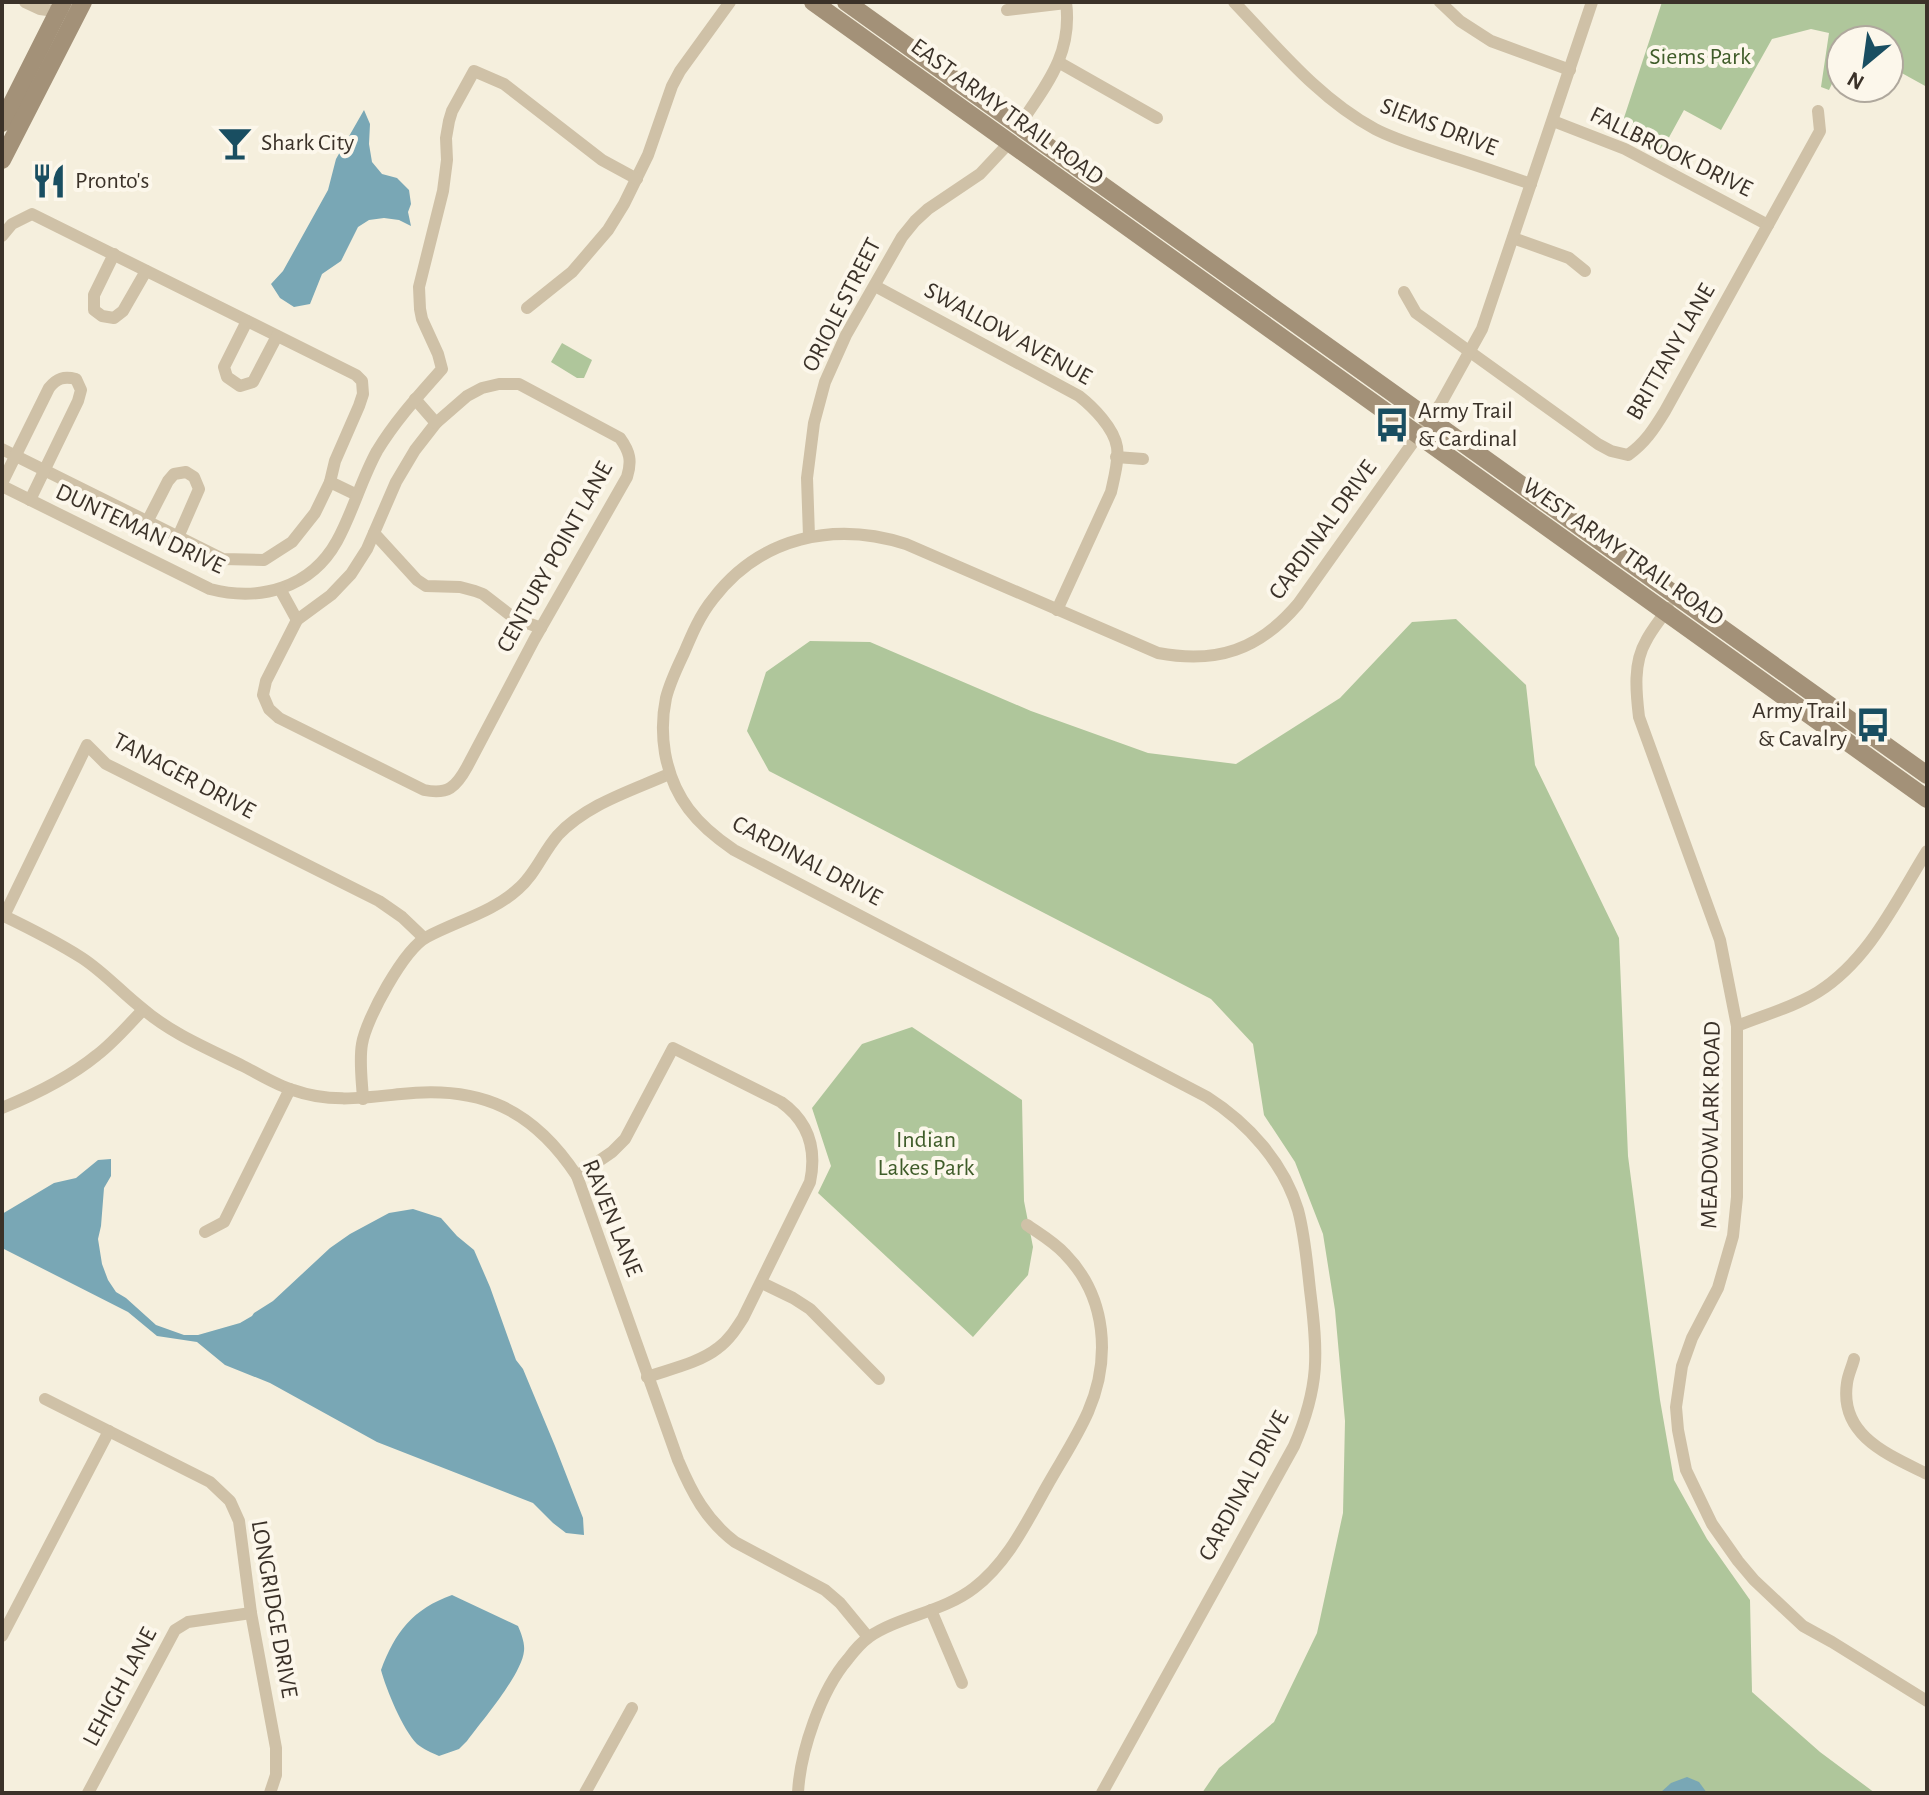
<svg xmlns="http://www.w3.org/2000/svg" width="1929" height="1795" font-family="'Alegreya Sans',sans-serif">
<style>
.green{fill:#afc69b}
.water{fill:#79a7b5}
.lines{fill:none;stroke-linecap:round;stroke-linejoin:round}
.minor{stroke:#cfc1a7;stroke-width:12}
.secondary{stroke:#a39178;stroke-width:18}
.labels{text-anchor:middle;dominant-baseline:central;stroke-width:8;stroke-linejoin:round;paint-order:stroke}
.park-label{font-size:24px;fill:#3f5c29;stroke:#fcf7eb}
.street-label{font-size:24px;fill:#3b3229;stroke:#fcf7eb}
.poi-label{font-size:24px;fill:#3b3229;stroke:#fcf7eb;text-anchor:start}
</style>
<rect width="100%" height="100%" fill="#f5efdd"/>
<g class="green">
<path d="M 1662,2 L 1927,2 L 1927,87 L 1889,66 L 1889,40 L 1841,40 L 1841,65 L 1829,90 L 1821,87 L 1829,33 L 1811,29 L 1772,39 L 1721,130 L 1684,110 L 1661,152 L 1620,130 Z"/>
<path d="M 562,343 L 592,360 L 584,378 L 577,378 L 551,362 Z"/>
<path d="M 1456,619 L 1526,685 L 1535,765 L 1619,938 L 1628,1156 L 1660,1400 L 1674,1480 L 1707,1539 L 1750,1600 L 1752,1692 L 1820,1752 L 1875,1793 L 1202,1793 L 1219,1768 L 1274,1722 L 1317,1633 L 1343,1513 L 1345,1421 L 1335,1310 L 1323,1234 L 1295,1162 L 1264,1115 L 1253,1044 L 1211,999 L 769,771 L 747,731 L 766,672 L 810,641 L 870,642 L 1031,711 L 1148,753 L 1236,764 L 1340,698 L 1412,622 Z"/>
<path d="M 912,1027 L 1022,1100 L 1024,1201 L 1033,1247 L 1028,1275 L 973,1337 L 818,1193 L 831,1166 L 812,1108 L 862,1044 Z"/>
</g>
<g class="water">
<path d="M 364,110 L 370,124 L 369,144 L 372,162 L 382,174 L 397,178 L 409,190 L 411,204 L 408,212 L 411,226 L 399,220 L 384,218 L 369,220 L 358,227 L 341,261 L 322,274 L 310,304 L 294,307 L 280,298 L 271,284 L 283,271 L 328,190 L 336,159 Z"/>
<path d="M 111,1159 L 111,1176 L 104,1188 L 101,1226 L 98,1239 L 102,1264 L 108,1280 L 116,1292 L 126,1298 L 156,1325 L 184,1335 L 198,1335 L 240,1323 L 252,1316 L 254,1313 L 273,1301 L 330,1248 L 350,1234 L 389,1213 L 413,1209 L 441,1218 L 457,1236 L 474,1250 L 490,1287 L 516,1360 L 523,1369 L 555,1446 L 583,1518 L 584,1535 L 566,1533 L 553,1523 L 533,1503 L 377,1442 L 270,1383 L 225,1365 L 197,1342 L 157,1336 L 128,1312 L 2,1248 L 2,1214 L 54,1183 L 76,1178 L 98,1160 Z"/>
<path d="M 452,1595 L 518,1626 C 521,1633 525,1643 524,1651 C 522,1674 482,1721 467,1741 L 459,1749 L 439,1756 C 432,1753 423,1749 417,1744 C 403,1730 386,1689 381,1670 C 395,1632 413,1609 452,1595 Z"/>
<path d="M 1687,1777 L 1699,1782 L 1707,1793 L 1660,1793 L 1671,1783 Z"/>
</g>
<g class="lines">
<g class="minor">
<path d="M 25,2 L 40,9 L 62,12"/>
<path d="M 1234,2 C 1277,47 1319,99 1375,129 C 1396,140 1421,147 1444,155 C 1473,164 1502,174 1531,184"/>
<path d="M 1440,2 L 1460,21 L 1491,41 L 1570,70"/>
<path d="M 1007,10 L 1066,3"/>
<path d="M 1060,63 L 1157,118"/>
<path d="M 1553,121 L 1625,149 L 1768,225"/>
<path d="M 1019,126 C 1046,85 1073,54 1066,2"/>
<path d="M 2,236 L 12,224 L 32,214 L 356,375 L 362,381 L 363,394 L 359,406 L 335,461 L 330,482 L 315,513 L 292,542 L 264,560 L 223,559 L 2,449"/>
<path d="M 1513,238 L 1569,258 L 1585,271"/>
<path d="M 114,254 L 94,295 L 94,310 L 102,316 L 114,318 L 123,311 L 146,271"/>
<path d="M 875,286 L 1079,396 C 1093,407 1114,428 1117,447 C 1119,461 1114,478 1111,492 L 1057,610"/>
<path d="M 1404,292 L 1416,313 L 1598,444 L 1611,451 L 1628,455 C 1645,443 1654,429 1665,411 L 1820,131 L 1818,111"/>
<path d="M 527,308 L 572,272 L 608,230 L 624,204 L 648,155 L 672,86 L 680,71 L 730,2"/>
<path d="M 247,321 L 224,367 L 227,377 L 240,386 L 253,382 L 277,336"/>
<path d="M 499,384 L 519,384 L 620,438 C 630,452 632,461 627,477 L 534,640 L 467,767 C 456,787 448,795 424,790 L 279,718 L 269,709 L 263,695 L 266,681 L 297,620 L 331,595 L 351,574 L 367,549 L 396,482 L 415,450 L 436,423 L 467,396 L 482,388 Z"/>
<path d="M 415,399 L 436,423"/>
<path d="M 1116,457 L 1143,459"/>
<path d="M 330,482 L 357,495"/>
<path d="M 2,483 L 49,388 C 57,378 64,376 76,379 L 81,390 L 78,401 L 30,500"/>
<path d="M 2,486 L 210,589 C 260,602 311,588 337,541 C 353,512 361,480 377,451 C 395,421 418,396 442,369 L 438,354 L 422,319 L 420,309 L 419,287 L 443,191 L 447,160 L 446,138 L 449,121 L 452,111 L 474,71 L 504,84 L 602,160 L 637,179"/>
<path d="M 148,520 L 168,481 L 174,474 L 186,472 L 194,477 L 199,489 L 178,537"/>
<path d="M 374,533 L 417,580 L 426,586 L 460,587 L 475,591 L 483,594 L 514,618 L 541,628"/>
<path d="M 809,536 L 807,478 L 814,423 L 825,382 L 846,335 L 902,237 L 915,221 L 928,209 L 980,174 L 1010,142"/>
<path d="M 280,589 L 297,620"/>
<path d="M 1668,608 C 1661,619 1652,629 1646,641 C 1633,663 1636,692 1639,717 L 1720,940 L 1737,1026 L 1737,1197 L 1733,1236 L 1718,1288 L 1692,1338 L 1682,1366 L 1676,1407 L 1678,1430 L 1686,1470 L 1712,1524 L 1738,1561 L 1754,1580 L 1803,1626 L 1832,1642 L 1927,1701"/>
<path d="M 2,915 C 29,928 57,942 82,958 C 105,973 122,993 143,1009 C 172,1034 209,1049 243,1066 C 259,1074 276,1085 293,1090 C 329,1103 363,1098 401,1094 C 480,1085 533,1109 577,1176 L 678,1460 C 692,1493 706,1520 735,1542 L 825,1590 L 840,1603 L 868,1637"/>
<path d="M 4,916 L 87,745 L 106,764 L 379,901 L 402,917 L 424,938"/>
<path d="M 1737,1026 C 1764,1015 1794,1007 1818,992 C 1869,960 1896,901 1927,851"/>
<path d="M 363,1099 C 362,1081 359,1061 362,1044 C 366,1019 404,949 427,937 C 457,921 493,912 518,889 C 535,875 543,852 558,835 C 587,804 631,791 669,774"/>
<path d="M 2,1108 C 36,1094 69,1078 97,1055 C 114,1042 128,1025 143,1010"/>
<path d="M 577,1176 L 612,1152 L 625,1139 L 673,1048 L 781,1102 C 809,1122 817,1149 810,1182 L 743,1318 C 736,1329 729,1340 718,1348 C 699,1363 670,1369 647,1377"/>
<path d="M 205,1232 L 224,1222 L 290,1089"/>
<path d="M 762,1283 L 793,1298 L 810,1309 L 879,1379"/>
<path d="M 1854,1359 C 1852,1367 1848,1375 1847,1383 C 1839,1436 1889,1455 1927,1474"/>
<path d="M 45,1399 L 210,1482 L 230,1501 L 239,1521 L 251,1613 L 276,1748 L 276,1775 L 270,1793"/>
<path d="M 931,1610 L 962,1683"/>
<path d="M 2,1636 L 109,1431"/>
<path d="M 88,1793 L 175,1630 L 188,1622 L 251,1613"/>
<path d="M 585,1793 L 632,1708"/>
<path d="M 798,1793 C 800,1752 821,1690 848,1659 C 854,1651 862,1642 869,1637 C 900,1616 943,1612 974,1588 C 1008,1562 1026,1523 1047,1486 C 1061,1461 1077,1437 1088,1412 C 1111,1359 1107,1297 1065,1254 C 1054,1242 1040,1234 1027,1225"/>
<path d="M 1102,1793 L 1294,1446 C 1320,1386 1318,1353 1310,1290 C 1307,1263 1305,1236 1298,1210 C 1284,1163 1248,1123 1207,1097 L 734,850 C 697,825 673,798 665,753 C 662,735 662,717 666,698 C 670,682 677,668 684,653 C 692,634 700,615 713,599 C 760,537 834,521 906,544 L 1158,653 C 1217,664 1259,650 1298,604 L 1441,403 L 1482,329 L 1592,2"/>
</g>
<g class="secondary">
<path d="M 813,2 L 1927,799"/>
<path d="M 846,2 C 1206,260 1566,518 1927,775"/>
<path d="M 2,123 L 63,2"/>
<path d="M 2,160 L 83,2"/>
</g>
</g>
<defs>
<g id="bar-bare" transform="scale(2.76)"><path d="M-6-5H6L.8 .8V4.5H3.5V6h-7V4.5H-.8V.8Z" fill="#194e61" stroke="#fcf7eb" stroke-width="2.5" paint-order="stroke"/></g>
<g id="restaurant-bare" transform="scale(2.76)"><path d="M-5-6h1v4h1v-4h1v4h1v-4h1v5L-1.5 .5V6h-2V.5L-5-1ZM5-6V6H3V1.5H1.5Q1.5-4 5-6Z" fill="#194e61" stroke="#fcf7eb" stroke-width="2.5" paint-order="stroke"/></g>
<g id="bus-bare" transform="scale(2.76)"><path d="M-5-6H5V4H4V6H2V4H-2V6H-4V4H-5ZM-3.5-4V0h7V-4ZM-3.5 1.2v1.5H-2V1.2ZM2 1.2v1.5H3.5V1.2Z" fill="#194e61" stroke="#fcf7eb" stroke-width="2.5" paint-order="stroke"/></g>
</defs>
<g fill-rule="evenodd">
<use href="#bar-bare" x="235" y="143"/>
<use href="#restaurant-bare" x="49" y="181"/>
<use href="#bus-bare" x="1392" y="425"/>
<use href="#bus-bare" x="1873" y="725"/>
</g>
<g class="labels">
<g class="park-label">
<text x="1700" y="57">Siems Park</text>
<text x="926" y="1140">Indian<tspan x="926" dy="28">Lakes Park</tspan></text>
</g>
<g class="street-label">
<text transform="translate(1007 112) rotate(36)">EAST ARMY TRAIL ROAD</text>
<text transform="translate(1439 127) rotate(21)">SIEMS DRIVE</text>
<text transform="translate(1671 152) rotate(26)">FALLBROOK DRIVE</text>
<text transform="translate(842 305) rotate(-63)">ORIOLE STREET</text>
<text transform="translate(1008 334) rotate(29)">SWALLOW AVENUE</text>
<text transform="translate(1671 352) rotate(-60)">BRITTANY LANE</text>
<text transform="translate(140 529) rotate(25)">DUNTEMAN DRIVE</text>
<text transform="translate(1323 530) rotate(-54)">CARDINAL DRIVE</text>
<text transform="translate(1623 552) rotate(35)">WEST ARMY TRAIL ROAD</text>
<text transform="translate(555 557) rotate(-61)">CENTURY POINT LANE</text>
<text transform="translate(184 776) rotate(28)">TANAGER DRIVE</text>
<text transform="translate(807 861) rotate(28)">CARDINAL DRIVE</text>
<text transform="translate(1711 1125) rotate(-89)">MEADOWLARK ROAD</text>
<text transform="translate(612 1218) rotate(68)">RAVEN LANE</text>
<text transform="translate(1244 1486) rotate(-62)">CARDINAL DRIVE</text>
<text transform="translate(274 1609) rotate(80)">LONGRIDGE DRIVE</text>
<text transform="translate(120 1687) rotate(-62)">LEHIGH LANE</text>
</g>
<g class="poi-label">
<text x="261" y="143">Shark City</text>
<text x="75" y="181">Pronto's</text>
<text x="1418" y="411">Army Trail<tspan x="1418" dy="28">&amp; Cardinal</tspan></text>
<text x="1847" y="711" text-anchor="end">Army Trail<tspan x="1847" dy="28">&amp; Cavalry</tspan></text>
</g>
</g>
<rect width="1929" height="1795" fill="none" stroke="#3b3229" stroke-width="8"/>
<g transform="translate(1865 64) rotate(209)"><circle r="38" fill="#fcf7eb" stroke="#afa89d" stroke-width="2"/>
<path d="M0-6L14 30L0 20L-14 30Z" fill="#194e61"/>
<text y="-12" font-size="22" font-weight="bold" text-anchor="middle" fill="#3b3229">N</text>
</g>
</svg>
